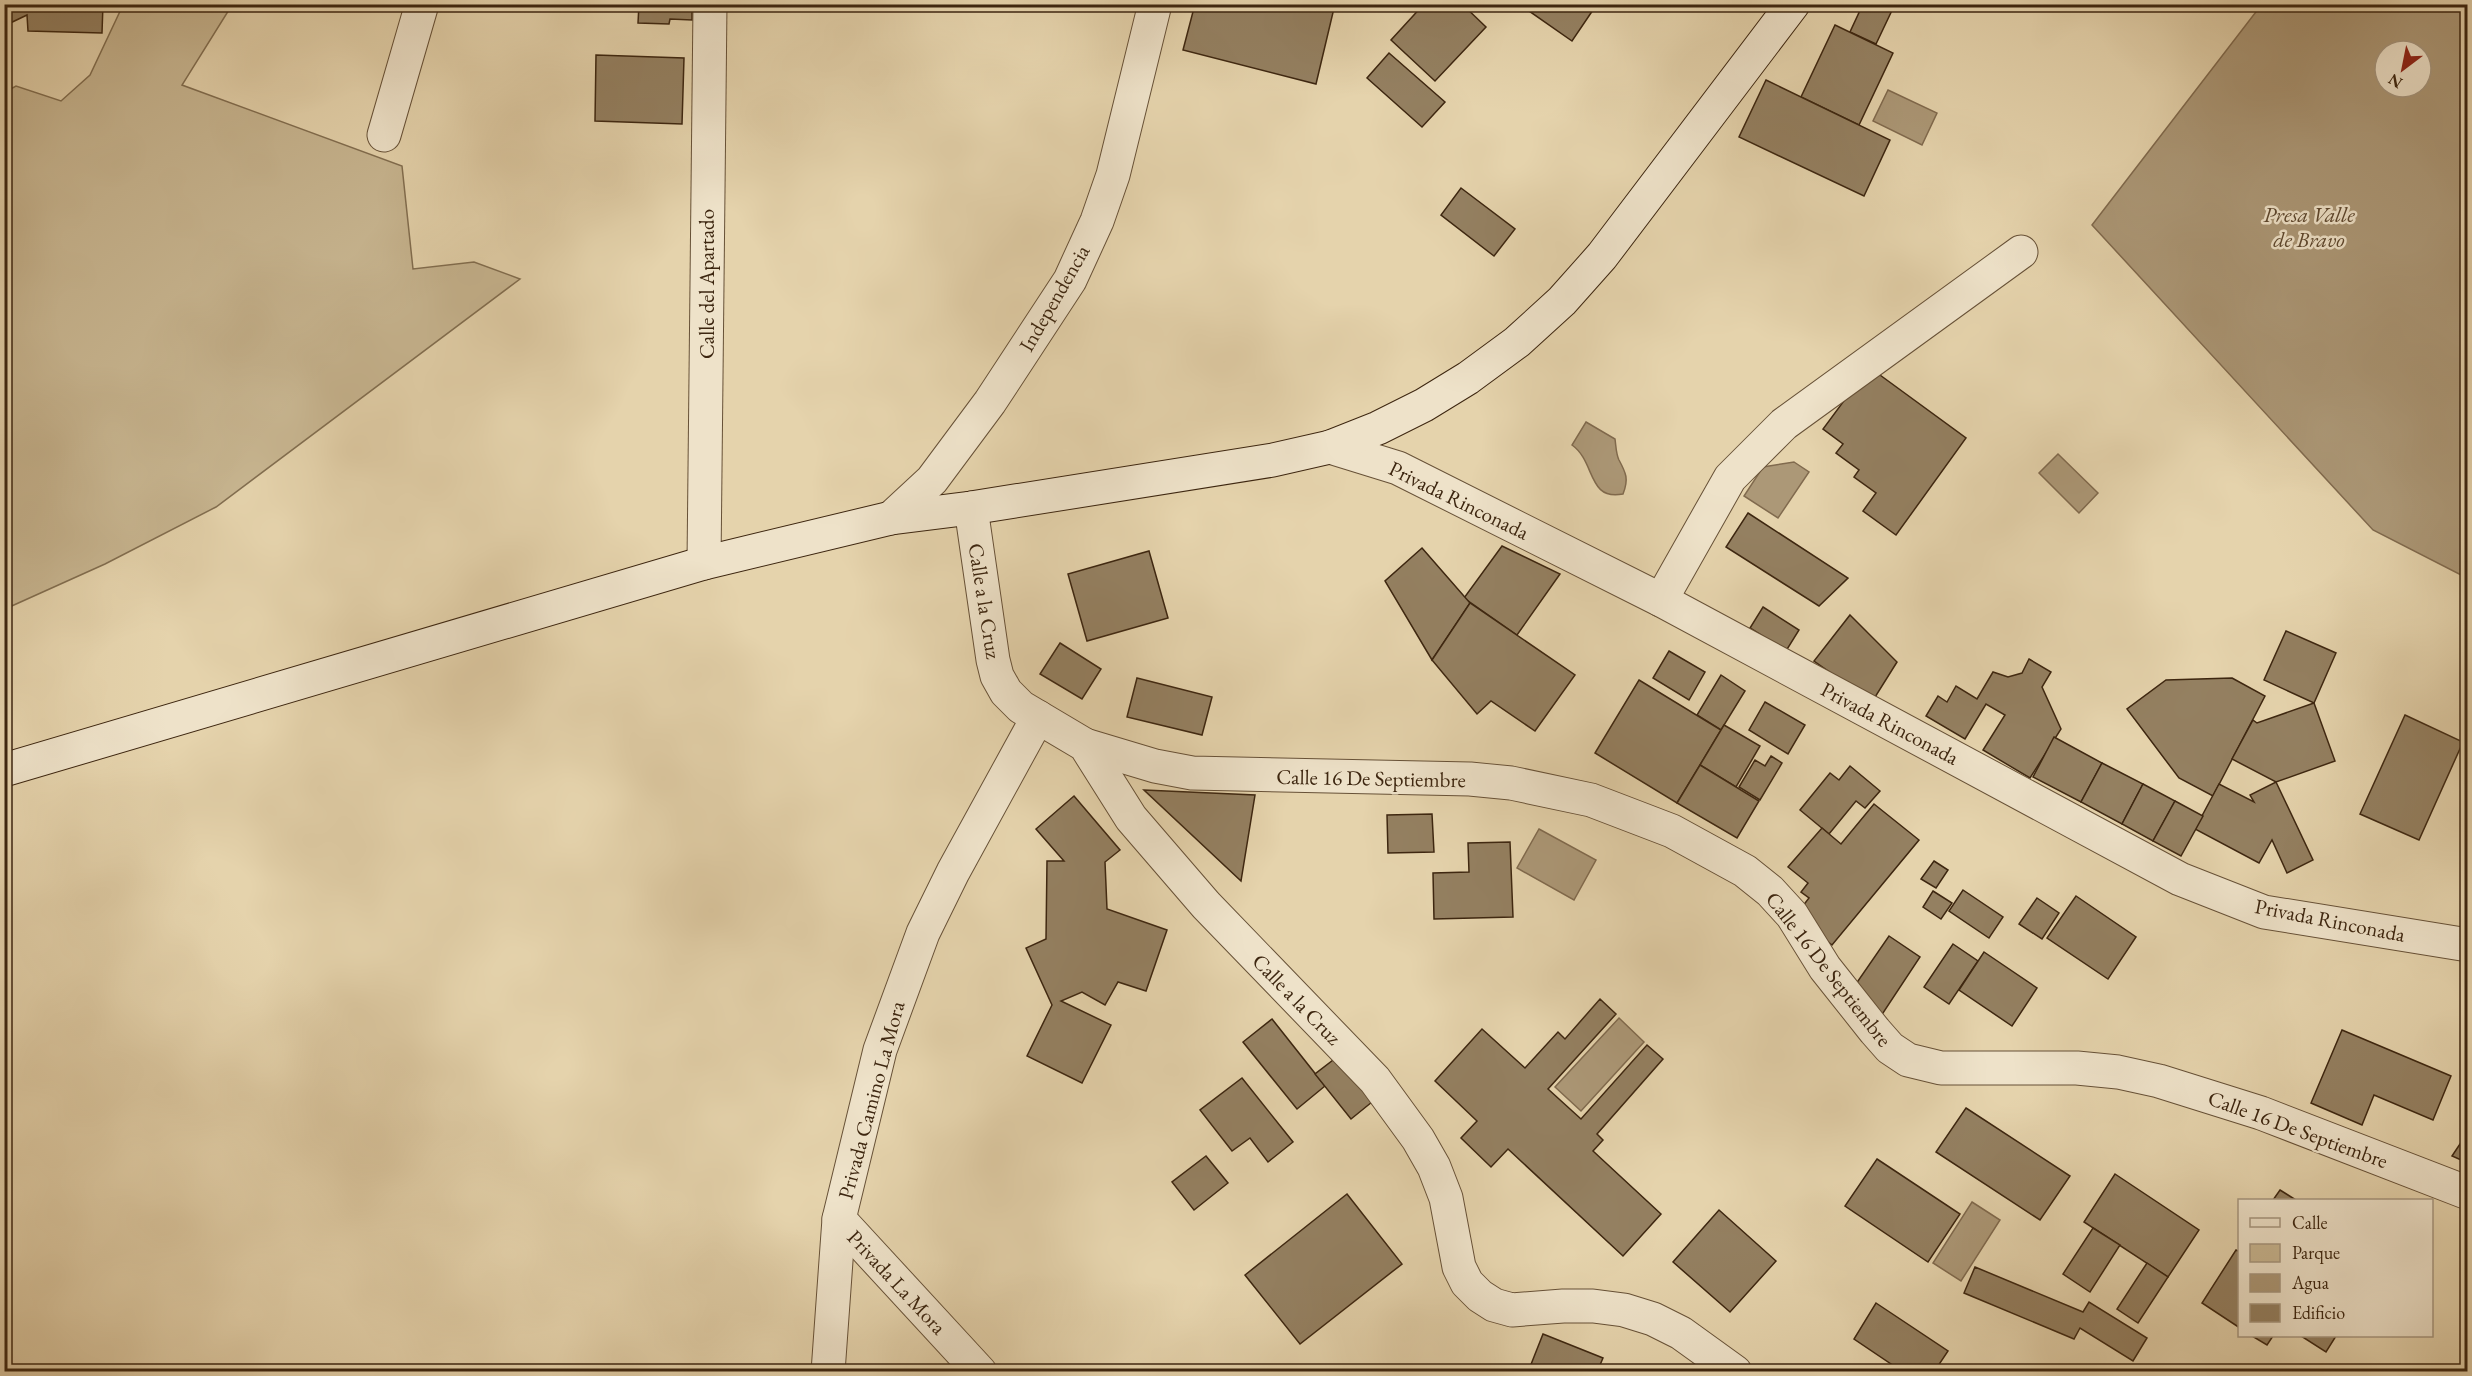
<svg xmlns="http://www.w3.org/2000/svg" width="2472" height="1376" font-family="'EB Garamond',serif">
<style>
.green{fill:#c8b691;stroke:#826e50;stroke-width:1.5}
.water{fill:#ac9877;stroke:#806a4e;stroke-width:1.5;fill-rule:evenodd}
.building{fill:#948061;stroke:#3d2610;stroke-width:1.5}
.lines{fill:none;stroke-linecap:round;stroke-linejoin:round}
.street-casing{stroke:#675137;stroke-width:35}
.secondary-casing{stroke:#3d2610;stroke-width:35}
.street{stroke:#eee2c9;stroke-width:33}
.secondary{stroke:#eee2c9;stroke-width:33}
.labels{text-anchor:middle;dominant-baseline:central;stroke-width:5;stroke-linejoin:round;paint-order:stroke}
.street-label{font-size:21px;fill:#3d2610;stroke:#eee2c9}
.water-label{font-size:22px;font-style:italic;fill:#5e482f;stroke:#eee2c9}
</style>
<rect width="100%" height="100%" fill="#e5d3ac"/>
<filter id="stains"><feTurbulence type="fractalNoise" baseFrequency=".00333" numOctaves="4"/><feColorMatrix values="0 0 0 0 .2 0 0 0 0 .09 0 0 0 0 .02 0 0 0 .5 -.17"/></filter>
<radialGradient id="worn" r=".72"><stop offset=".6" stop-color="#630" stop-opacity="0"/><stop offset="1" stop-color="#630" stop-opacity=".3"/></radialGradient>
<path class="green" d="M 123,5 L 232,5 L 182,85 L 402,166 L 413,269 L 474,262 L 520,279 L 216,507 L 105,564 L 5,609 L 5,92 L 16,86 L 61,101 L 90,75 Z"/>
<g class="water">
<path d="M 2262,4 L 2467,5 L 2467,578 L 2373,530 L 2092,225 ZM 2385,51 L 2421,51 L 2421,87 L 2385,87 Z"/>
<path d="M 1888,90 L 1937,113 L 1922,145 L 1873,121 Z"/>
<path d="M 1586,422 L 1615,439 C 1616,446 1616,454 1619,460 C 1626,473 1629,479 1623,494 C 1587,501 1596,462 1572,445 Z"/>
<path d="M 2058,454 L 2098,493 L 2079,513 L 2039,473 Z"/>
<path d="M 1794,462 L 1809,472 L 1778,518 L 1744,496 L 1763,467 Z"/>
<path d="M 1539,829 L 1596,860 L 1574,900 L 1517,868 Z"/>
<path d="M 1619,1018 L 1644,1042 L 1581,1111 L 1555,1087 Z"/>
<path d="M 1972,1202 L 2000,1220 L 1961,1281 L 1933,1263 Z"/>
</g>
<g class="building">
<path d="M 4,4 L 103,4 L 102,33 L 28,31 L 27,15 L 4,26 Z"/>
<path d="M 639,4 L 692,4 L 692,20 L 670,19 L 669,24 L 638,23 Z"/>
<path d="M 1195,4 L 1335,4 L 1316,84 L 1183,50 Z"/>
<path d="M 1424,4 L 1462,4 L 1486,27 L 1435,81 L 1391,40 Z"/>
<path d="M 1519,4 L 1592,4 L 1595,7 L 1572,41 Z"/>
<path d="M 1863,4 L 1895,4 L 1876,44 L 1850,32 Z"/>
<path d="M 1835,25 L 1893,53 L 1859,125 L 1801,97 Z"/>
<path d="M 1389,53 L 1445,102 L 1422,127 L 1367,78 Z"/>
<path d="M 596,55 L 684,58 L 682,124 L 595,121 Z"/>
<path d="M 1766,80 L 1890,140 L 1864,196 L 1739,137 Z"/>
<path d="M 1461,188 L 1515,229 L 1494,256 L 1441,215 Z"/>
<path d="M 1869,367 L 1966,438 L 1896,535 L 1863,511 L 1876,493 L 1854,477 L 1859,470 L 1836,453 L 1843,444 L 1823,429 Z"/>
<path d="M 1748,513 L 1848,578 L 1819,606 L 1726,547 Z"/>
<path d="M 1502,546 L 1560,574 L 1517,635 L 1464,598 Z"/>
<path d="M 1422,548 L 1470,603 L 1432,660 L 1385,581 Z"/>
<path d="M 1149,551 L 1168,618 L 1087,641 L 1068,574 Z"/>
<path d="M 1470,603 L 1575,675 L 1535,731 L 1491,701 L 1477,714 L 1432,660 Z"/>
<path d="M 1763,607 L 1799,630 L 1786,651 L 1750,628 Z"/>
<path d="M 1850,615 L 1897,662 L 1872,702 L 1814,661 Z"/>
<path d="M 2286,631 L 2336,653 L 2314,703 L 2264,680 Z"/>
<path d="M 1060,643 L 1101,669 L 1082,699 L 1040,674 Z"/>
<path d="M 1669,651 L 1705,672 L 1689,700 L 1653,678 Z"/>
<path d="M 2029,659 L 2051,672 L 2042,687 L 2061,729 L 2030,778 L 1983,750 L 2005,715 L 1986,704 L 1965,739 L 1926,716 L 1938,696 L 1947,702 L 1956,686 L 1977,699 L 1993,672 L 2008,677 L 2022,673 Z"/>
<path d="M 1721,675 L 1745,691 L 1721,730 L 1697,715 Z"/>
<path d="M 1137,678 L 1212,697 L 1202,735 L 1127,717 Z"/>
<path d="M 2232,678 L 2265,696 L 2213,796 L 2179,778 L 2127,709 L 2166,680 Z"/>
<path d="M 1639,680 L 1721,730 L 1677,803 L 1595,753 Z"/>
<path d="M 1765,702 L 1805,725 L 1788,754 L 1749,730 Z"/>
<path d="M 2314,703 L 2335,761 L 2276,782 L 2232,759 L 2253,720 L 2257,723 Z"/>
<path d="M 2405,715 L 2463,742 L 2419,840 L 2360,814 Z"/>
<path d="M 1724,725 L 1760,746 L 1736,787 L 1700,765 Z"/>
<path d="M 2054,737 L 2102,763 L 2081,802 L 2033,777 Z"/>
<path d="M 1771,756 L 1782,763 L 1760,800 L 1739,787 L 1755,760 L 1765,766 Z"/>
<path d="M 2102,763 L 2143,784 L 2122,824 L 2081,802 Z"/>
<path d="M 1700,765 L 1759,801 L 1737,838 L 1677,803 Z"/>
<path d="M 1850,766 L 1880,791 L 1865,808 L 1856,801 L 1829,834 L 1800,810 L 1830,773 L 1839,780 Z"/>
<path d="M 2276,782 L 2313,860 L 2287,873 L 2272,840 L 2259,863 L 2195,829 L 2219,784 L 2254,802 L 2250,795 Z"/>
<path d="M 2143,784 L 2175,801 L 2153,841 L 2122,824 Z"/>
<path d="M 1144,790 L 1255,795 L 1241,881 Z"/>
<path d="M 1074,796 L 1120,850 L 1105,862 L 1107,909 L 1167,930 L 1146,991 L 1118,982 L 1105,1005 L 1082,992 L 1061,1001 L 1111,1025 L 1082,1083 L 1027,1056 L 1052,1005 L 1026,948 L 1046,939 L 1047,861 L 1064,861 L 1036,829 Z"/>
<path d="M 2175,801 L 2203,816 L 2181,856 L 2153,841 Z"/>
<path d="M 1874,804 L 1919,840 L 1832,945 L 1796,915 L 1809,898 L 1801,892 L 1808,883 L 1788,867 L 1822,828 L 1841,844 Z"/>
<path d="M 1432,814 L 1434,852 L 1388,853 L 1387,815 Z"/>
<path d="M 1510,842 L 1513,917 L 1434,919 L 1433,873 L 1469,872 L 1468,843 Z"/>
<path d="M 1934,861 L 1948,870 L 1936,888 L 1921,879 Z"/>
<path d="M 1963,890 L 2003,917 L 1989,938 L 1949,911 Z"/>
<path d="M 1933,891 L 1952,903 L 1941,919 L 1923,907 Z"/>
<path d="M 2076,896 L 2136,937 L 2108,979 L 2047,938 Z"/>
<path d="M 2037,898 L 2059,913 L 2042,939 L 2019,924 Z"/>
<path d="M 1889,936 L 1920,957 L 1881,1016 L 1849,994 Z"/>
<path d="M 1953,944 L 1978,961 L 1949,1004 L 1924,987 Z"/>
<path d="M 1984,952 L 2037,988 L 2012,1026 L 1959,990 Z"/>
<path d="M 1600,999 L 1616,1014 L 1548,1089 L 1581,1119 L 1647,1045 L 1663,1059 L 1597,1134 L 1603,1140 L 1593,1151 L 1661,1214 L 1623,1256 L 1508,1149 L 1491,1167 L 1461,1138 L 1477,1121 L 1435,1081 L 1482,1029 L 1525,1068 L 1558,1032 L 1565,1039 Z"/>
<path d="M 1272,1019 L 1325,1086 L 1297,1109 L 1243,1042 Z"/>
<path d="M 2342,1030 L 2451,1076 L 2433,1120 L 2374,1095 L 2362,1125 L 2311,1103 Z"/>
<path d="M 1337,1057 L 1372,1102 L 1351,1119 L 1315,1074 Z"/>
<path d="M 1242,1078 L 1293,1142 L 1268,1162 L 1250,1138 L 1232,1151 L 1200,1110 Z"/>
<path d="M 1966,1108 L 2070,1176 L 2040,1220 L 1936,1152 Z"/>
<path d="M 2468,1132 L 2468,1163 L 2452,1156 Z"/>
<path d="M 1206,1156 L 1228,1183 L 1194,1210 L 1172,1182 Z"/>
<path d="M 1877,1159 L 1960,1214 L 1928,1262 L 1845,1206 Z"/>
<path d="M 2115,1174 L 2199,1230 L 2168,1277 L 2084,1222 Z"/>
<path d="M 2280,1190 L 2296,1200 L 2273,1200 Z"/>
<path d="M 1347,1194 L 1402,1264 L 1300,1344 L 1245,1275 Z"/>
<path d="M 1719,1210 L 1776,1261 L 1730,1312 L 1673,1262 Z"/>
<path d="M 2093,1228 L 2120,1245 L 2090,1292 L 2063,1274 Z"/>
<path d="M 2236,1250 L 2240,1252 L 2240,1328 L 2202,1303 Z"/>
<path d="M 2147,1263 L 2168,1277 L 2138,1323 L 2117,1309 Z"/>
<path d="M 1975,1267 L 2083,1312 L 2089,1302 L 2147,1338 L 2133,1361 L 2080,1328 L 2074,1339 L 1964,1293 Z"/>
<path d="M 1876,1303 L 1948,1351 L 1934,1372 L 1903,1372 L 1854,1339 Z"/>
<path d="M 1543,1334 L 1603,1358 L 1597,1372 L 1528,1372 Z"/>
<path d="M 2252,1336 L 2273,1336 L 2267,1345 Z"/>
<path d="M 2301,1336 L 2336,1336 L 2326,1352 Z"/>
</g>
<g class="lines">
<g class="street-casing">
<g id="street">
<path d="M 384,135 L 422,4"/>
<path d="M 1330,447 L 1398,468 L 1661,600 L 2180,879 L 2264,912 L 2468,945"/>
<path d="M 971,508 L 993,660 L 997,676 L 1006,692 L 1021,707 L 1085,745 L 1131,818 L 1206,905 L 1375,1080 L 1418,1139 L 1434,1167 L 1446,1198 L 1459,1267 L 1467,1283 L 1480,1296 L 1494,1305 L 1512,1310 L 1563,1306 L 1593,1306 L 1624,1310 L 1653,1319 L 1681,1333 L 1735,1372"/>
<path d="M 891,518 L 932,480 L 990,402 L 1070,280 L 1097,221 L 1113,175 L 1155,4"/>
<path d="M 704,563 L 710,4"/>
<path d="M 1661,600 L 1730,478 L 1784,424 L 2021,252"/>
<path d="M 1085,745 L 1155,766 L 1192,773 L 1470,779 L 1511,783 L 1591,800 L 1672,831 L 1745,871 L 1770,891 L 1792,915 L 1825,968 L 1875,1031 L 1890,1048 L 1908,1060 L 1941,1068 L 2077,1068 L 2118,1072 L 2159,1081 L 2261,1113 L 2468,1193"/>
<path d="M 839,1219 L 980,1372"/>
<path d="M 828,1372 L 839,1219 L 880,1050 L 923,933 L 953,872 L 1038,717"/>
</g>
</g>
<g class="secondary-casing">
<path id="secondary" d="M 4,770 L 704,563 L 891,518 L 971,508 L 1273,460 L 1330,447 L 1378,428 L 1424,405 L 1468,378 L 1517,342 L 1562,301 L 1602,256 L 1793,4"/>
</g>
<use href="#street" class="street"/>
<use href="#secondary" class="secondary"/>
</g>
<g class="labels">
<g class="street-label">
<text transform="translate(706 284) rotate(-90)">Calle del Apartado</text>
<text transform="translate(1054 298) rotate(-60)">Independencia</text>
<text transform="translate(1459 500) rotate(26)">Privada Rinconada</text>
<text transform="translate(985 601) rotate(81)">Calle a la Cruz</text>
<text transform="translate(1890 723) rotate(28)">Privada Rinconada</text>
<text transform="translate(1371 778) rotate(1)">Calle 16 De Septiembre</text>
<text transform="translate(2330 920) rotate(11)">Privada Rinconada</text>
<text transform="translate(1829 969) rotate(52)">Calle 16 De Septiembre</text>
<text transform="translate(1297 999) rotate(46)">Calle a la Cruz</text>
<text transform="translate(871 1100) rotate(-75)">Privada Camino La Mora</text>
<text transform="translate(2298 1129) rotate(20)">Calle 16 De Septiembre</text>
<text transform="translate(897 1282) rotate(47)">Privada La Mora</text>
</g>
<g class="water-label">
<text x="2309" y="214">Presa Valle<tspan x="2309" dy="25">de Bravo</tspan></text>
</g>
</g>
<rect width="2472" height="1376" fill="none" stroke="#e5d3ac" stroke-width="24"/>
<rect x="6" y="6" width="2460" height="1364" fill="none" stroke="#3d2610" stroke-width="3"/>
<rect x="12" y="12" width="2448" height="1352" fill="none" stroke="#3d2610" stroke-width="1.5"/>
<rect x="2238" y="1199" width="195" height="138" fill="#eee2c9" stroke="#a7977f" stroke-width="1.5"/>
<rect x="2250" y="1218" width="30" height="9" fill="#eee2c9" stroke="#a7977f" stroke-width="1.5"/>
<text x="2292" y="1229" font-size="18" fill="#3d2610">Calle</text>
<rect x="2250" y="1244" width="30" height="18" fill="#c8b691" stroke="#a7977f" stroke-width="1.5"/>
<text x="2292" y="1259" font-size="18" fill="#3d2610">Parque</text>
<rect x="2250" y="1274" width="30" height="18" fill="#ac9877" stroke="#a7977f" stroke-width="1.5"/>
<text x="2292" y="1289" font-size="18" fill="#3d2610">Agua</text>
<rect x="2250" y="1304" width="30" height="18" fill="#948061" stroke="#a7977f" stroke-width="1.5"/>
<text x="2292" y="1319" font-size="18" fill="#3d2610">Edificio</text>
<g transform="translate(2403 69) rotate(212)"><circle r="28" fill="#eee2c9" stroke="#a7977f" stroke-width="1.5"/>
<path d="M0-4.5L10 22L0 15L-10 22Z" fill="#8f2418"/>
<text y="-9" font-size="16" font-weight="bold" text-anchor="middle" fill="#3d2610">N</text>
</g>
<rect width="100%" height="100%" filter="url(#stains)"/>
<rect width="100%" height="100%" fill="url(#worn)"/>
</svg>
